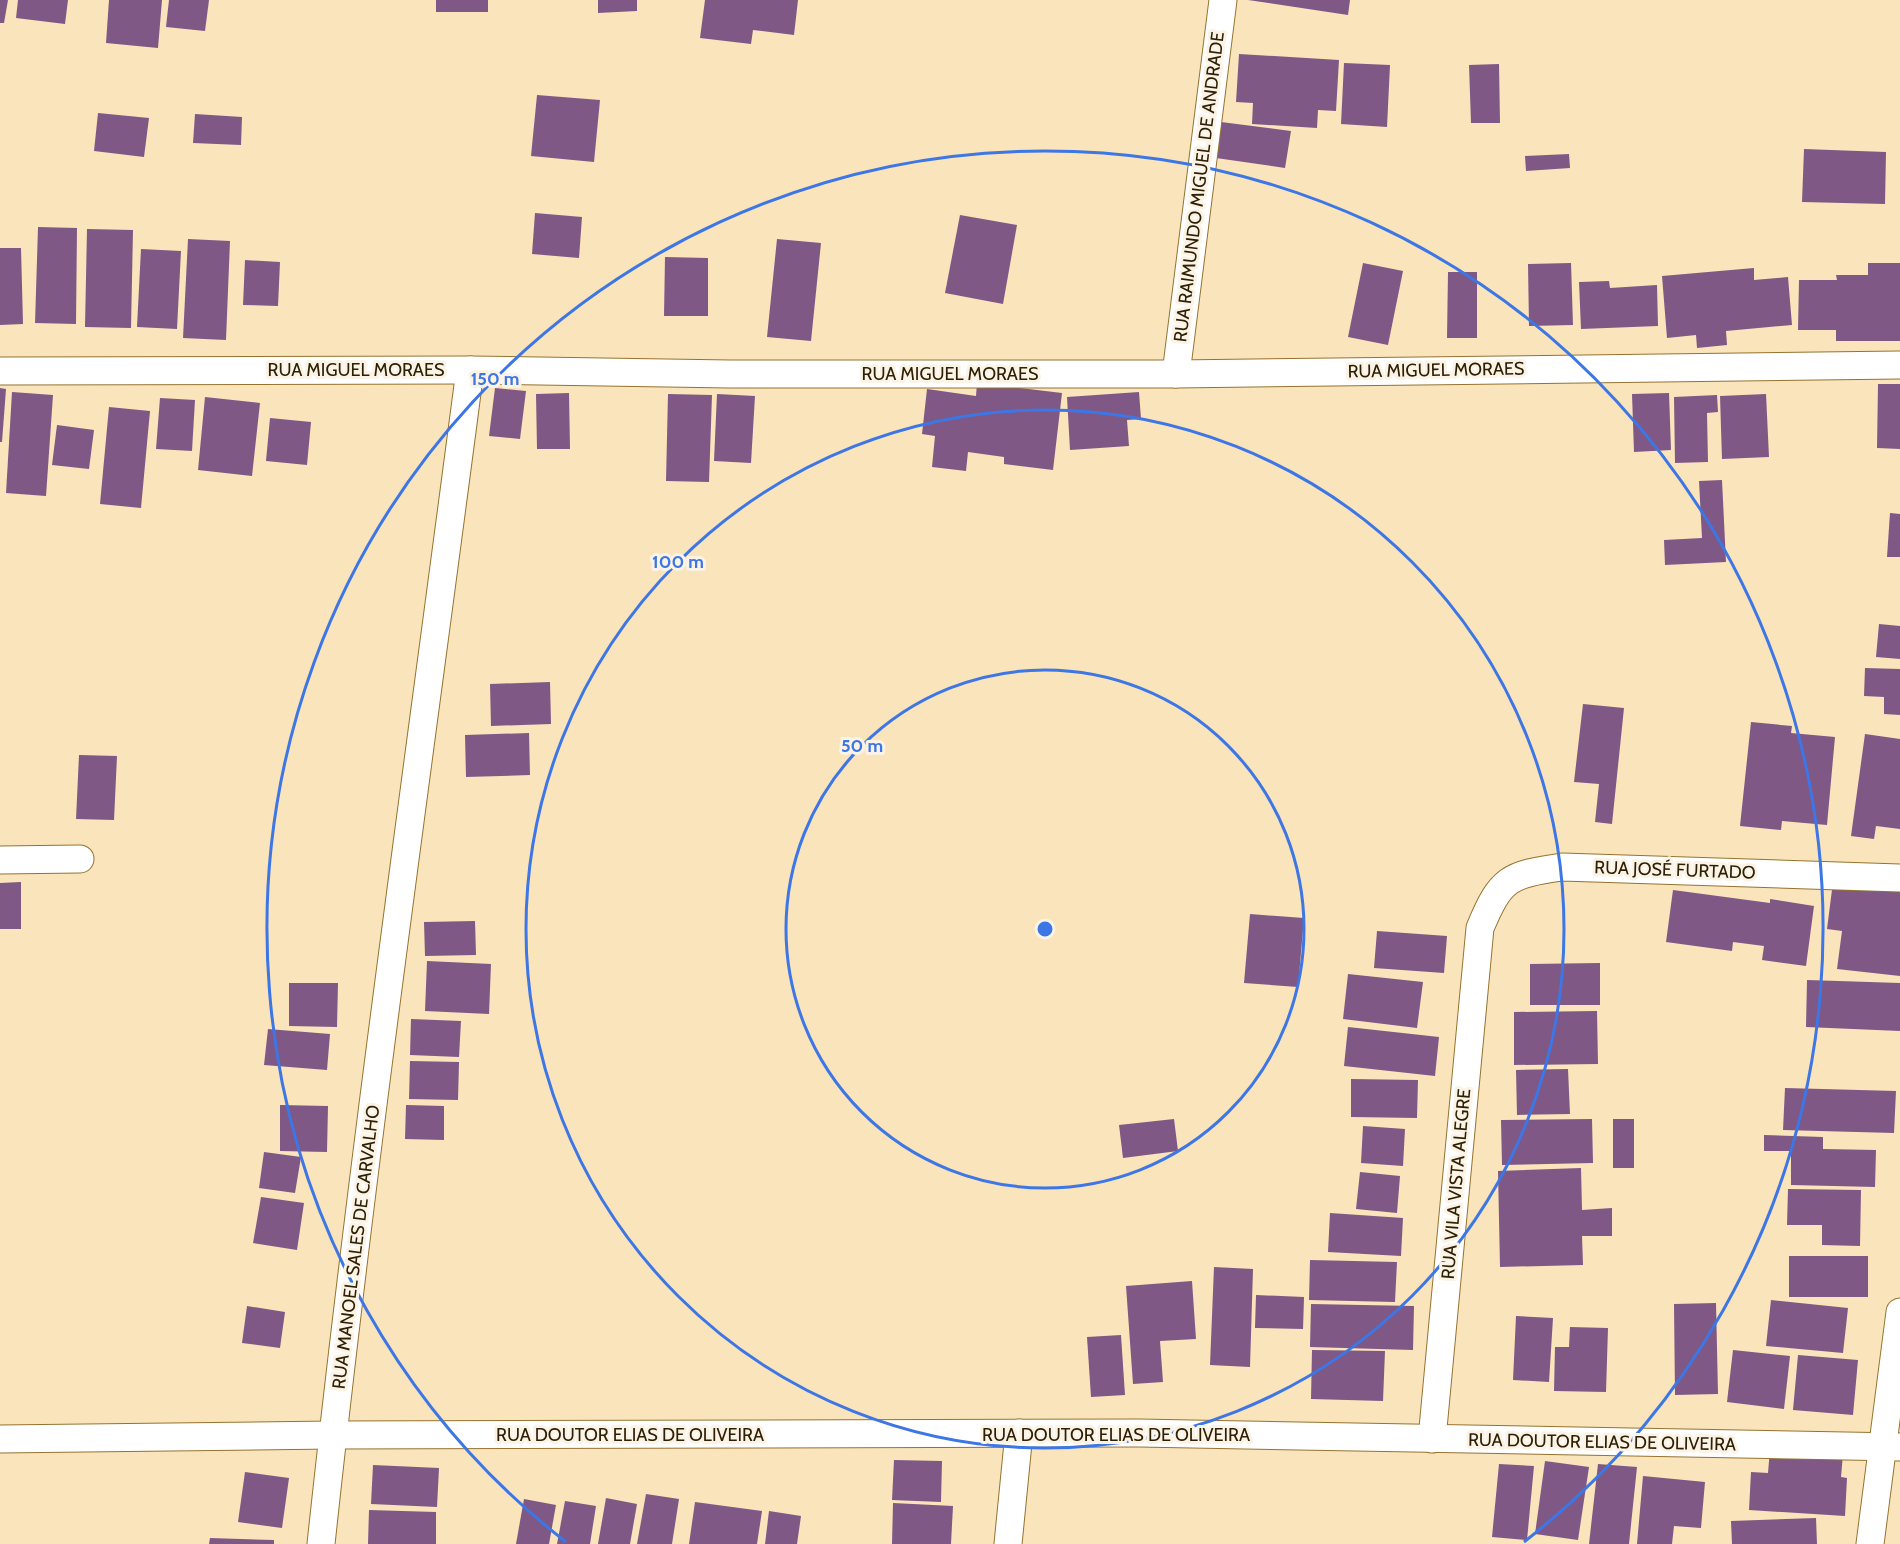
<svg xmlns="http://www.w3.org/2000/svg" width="1900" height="1544" font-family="Cabin,sans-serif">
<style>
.building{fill:#7f5885}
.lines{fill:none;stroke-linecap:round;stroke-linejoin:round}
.minor-casing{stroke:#95732f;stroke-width:29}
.minor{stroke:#fff;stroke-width:27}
.ring{fill:none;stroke:#3d76e5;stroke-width:3}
.labels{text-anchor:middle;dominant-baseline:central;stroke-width:6;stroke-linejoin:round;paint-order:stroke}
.street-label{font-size:18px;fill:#2e2004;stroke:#fbf3e6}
.centre{fill:#3d76e5;stroke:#fbf3e6;stroke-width:3}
.ring-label{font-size:18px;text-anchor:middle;font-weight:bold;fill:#3d76e5;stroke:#fbf3e6;stroke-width:6;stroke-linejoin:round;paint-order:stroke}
</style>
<rect width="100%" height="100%" fill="#fae4bc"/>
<g class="building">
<path d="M 0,0 L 8,0 L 4,23 L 0,23 Z"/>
<path d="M 18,0 L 68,0 L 65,24 L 16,18 Z"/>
<path d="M 109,0 L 162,0 L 158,48 L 106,43 Z"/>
<path d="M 169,0 L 209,0 L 205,31 L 166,27 Z"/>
<rect x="436" y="0" width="52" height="12"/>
<path d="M 598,0 L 637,0 L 637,11 L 598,13 Z"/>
<path d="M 705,0 L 798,0 L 794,35 L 753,30 L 751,44 L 700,38 Z"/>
<path d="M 1248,0 L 1350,0 L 1348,15 Z"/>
<path d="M 1239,54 L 1339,60 L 1336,111 L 1318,110 L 1317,128 L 1252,124 L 1253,103 L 1236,102 Z"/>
<path d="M 1344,63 L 1390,65 L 1387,127 L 1341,124 Z"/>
<path d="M 1499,64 L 1500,123 L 1471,123 L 1469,65 Z"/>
<path d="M 537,95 L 600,100 L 594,162 L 531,156 Z"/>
<path d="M 98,113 L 149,118 L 144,157 L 94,151 Z"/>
<path d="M 195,114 L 242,117 L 241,145 L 193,143 Z"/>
<path d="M 1221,122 L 1291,131 L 1285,168 L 1216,158 Z"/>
<path d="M 1804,149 L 1886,152 L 1885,204 L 1802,202 Z"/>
<path d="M 1569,154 L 1570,168 L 1526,171 L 1525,156 Z"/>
<path d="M 535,213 L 582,217 L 579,258 L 532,254 Z"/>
<path d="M 960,215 L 1017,225 L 1003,304 L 945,293 Z"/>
<path d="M 38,227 L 77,228 L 76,324 L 35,323 Z"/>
<path d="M 87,229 L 133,230 L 131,328 L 85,327 Z"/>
<path d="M 188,239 L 230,241 L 226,340 L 183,338 Z"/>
<path d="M 777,239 L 821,243 L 811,341 L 767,337 Z"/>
<path d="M 0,248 L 21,248 L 23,324 L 0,325 Z"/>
<path d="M 141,249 L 181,251 L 177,329 L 137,327 Z"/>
<path d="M 665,257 L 708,258 L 708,316 L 664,316 Z"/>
<path d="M 245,260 L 280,262 L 278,306 L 243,305 Z"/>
<path d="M 1363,263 L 1403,271 L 1388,345 L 1348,337 Z"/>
<path d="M 1571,263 L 1573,325 L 1529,326 L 1528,264 Z"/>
<path d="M 1868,263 L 1900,263 L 1900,341 L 1836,341 L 1836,330 L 1798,330 L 1799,280 L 1837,280 L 1836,275 L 1868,275 Z"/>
<path d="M 1754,268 L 1754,280 L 1788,277 L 1792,325 L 1726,331 L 1727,345 L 1697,348 L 1696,335 L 1667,338 L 1662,276 Z"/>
<path d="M 1448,272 L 1477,272 L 1477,338 L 1447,338 Z"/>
<path d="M 1609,281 L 1610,288 L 1657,285 L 1658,326 L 1581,329 L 1579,282 Z"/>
<path d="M 977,383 L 1062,393 L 1053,470 L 1004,464 L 1004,457 L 968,452 L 966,471 L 932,467 L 935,436 L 922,434 L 927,389 L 976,396 Z"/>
<path d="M 1878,384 L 1900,384 L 1900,449 L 1877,448 Z"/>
<path d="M 0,388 L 6,389 L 2,442 L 0,442 Z"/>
<path d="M 495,388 L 526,391 L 520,439 L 489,436 Z"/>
<path d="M 12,392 L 53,395 L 46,496 L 6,493 Z"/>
<path d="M 1139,392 L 1141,419 L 1127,420 L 1129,446 L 1070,450 L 1067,397 Z"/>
<path d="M 569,393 L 570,449 L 537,449 L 536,394 Z"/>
<path d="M 1669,393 L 1671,450 L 1634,452 L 1632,394 Z"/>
<path d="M 668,394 L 712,395 L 709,482 L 666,481 Z"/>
<path d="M 717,394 L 755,396 L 751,463 L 714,461 Z"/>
<path d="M 1766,394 L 1769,457 L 1722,459 L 1720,396 Z"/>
<path d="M 1717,395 L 1718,412 L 1707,413 L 1708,462 L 1675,463 L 1674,397 Z"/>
<path d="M 205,397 L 260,403 L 252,476 L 198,470 Z"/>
<path d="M 160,398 L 195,400 L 192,451 L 156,449 Z"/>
<path d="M 109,407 L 150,411 L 141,508 L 100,504 Z"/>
<path d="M 270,418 L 311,422 L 307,465 L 266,461 Z"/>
<path d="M 57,425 L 94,430 L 89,469 L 52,465 Z"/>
<path d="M 1722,480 L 1726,562 L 1665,565 L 1664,540 L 1702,538 L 1699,481 Z"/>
<path d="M 1890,513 L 1900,514 L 1900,557 L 1887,557 Z"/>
<path d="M 1879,624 L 1900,626 L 1900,659 L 1876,657 Z"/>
<path d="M 1865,668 L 1900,669 L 1900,715 L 1884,714 L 1884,697 L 1864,696 Z"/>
<path d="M 550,682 L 551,724 L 491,726 L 490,684 Z"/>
<path d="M 1583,704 L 1624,708 L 1612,824 L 1595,822 L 1599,784 L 1574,782 Z"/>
<path d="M 1751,722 L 1792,726 L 1791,733 L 1835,737 L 1827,825 L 1782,821 L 1781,830 L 1740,826 Z"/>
<path d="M 529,733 L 530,775 L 466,777 L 465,735 Z"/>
<path d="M 1865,734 L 1900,739 L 1900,829 L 1876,826 L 1874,839 L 1851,836 Z"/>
<path d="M 79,755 L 117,756 L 114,820 L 76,819 Z"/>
<path d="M 21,882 L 21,929 L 0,929 L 0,883 Z"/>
<path d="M 1833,882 L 1900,890 L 1900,976 L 1837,969 L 1842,931 L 1827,929 Z"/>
<path d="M 1673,890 L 1770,903 L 1770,899 L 1814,906 L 1806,966 L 1762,960 L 1764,946 L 1733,942 L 1732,951 L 1666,942 Z"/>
<path d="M 1250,914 L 1304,918 L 1298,987 L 1244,983 Z"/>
<path d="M 475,921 L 476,955 L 425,956 L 424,922 Z"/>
<path d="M 1377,931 L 1447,936 L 1444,973 L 1374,968 Z"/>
<path d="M 427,961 L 491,964 L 489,1014 L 425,1011 Z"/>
<path d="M 1600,963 L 1600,1005 L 1530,1005 L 1530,964 Z"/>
<path d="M 1348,974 L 1423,982 L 1417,1028 L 1343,1019 Z"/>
<path d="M 1807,980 L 1900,983 L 1900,1031 L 1806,1027 Z"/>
<path d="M 289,983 L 338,983 L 337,1027 L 289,1026 Z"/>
<path d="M 1597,1011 L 1598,1064 L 1514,1065 L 1514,1012 Z"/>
<path d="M 411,1019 L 461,1021 L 459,1057 L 410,1055 Z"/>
<path d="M 1348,1027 L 1439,1037 L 1435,1076 L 1344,1066 Z"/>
<path d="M 268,1029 L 330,1034 L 327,1070 L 264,1065 Z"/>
<path d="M 410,1061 L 459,1062 L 458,1100 L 409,1099 Z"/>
<path d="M 1568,1069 L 1570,1114 L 1517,1115 L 1516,1070 Z"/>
<path d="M 1351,1079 L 1418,1080 L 1417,1118 L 1351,1117 Z"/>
<path d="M 1785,1088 L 1896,1091 L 1894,1133 L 1783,1130 Z"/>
<path d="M 280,1105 L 328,1106 L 327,1152 L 280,1151 Z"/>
<path d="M 406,1105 L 444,1106 L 444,1140 L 405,1139 Z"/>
<path d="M 1174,1119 L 1178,1151 L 1123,1158 L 1119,1125 Z"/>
<path d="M 1592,1119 L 1593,1163 L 1502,1165 L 1501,1120 Z"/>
<rect x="1613" y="1119" width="21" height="49"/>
<path d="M 1363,1126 L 1405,1129 L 1403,1166 L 1361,1163 Z"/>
<path d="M 1764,1135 L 1823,1137 L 1823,1149 L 1876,1150 L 1875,1187 L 1791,1185 L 1791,1151 L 1764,1151 Z"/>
<path d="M 264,1152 L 301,1157 L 295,1193 L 259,1188 Z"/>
<path d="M 1581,1168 L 1582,1210 L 1612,1208 L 1612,1236 L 1582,1236 L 1583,1265 L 1500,1267 L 1498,1171 Z"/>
<path d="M 1360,1172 L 1400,1176 L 1397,1213 L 1356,1209 Z"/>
<path d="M 1788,1189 L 1861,1190 L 1860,1246 L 1822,1245 L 1822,1225 L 1787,1225 Z"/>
<path d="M 261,1197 L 304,1203 L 297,1250 L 253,1243 Z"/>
<path d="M 1330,1213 L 1403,1218 L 1401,1256 L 1328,1252 Z"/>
<rect x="1789" y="1256" width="79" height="41"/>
<path d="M 1310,1260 L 1397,1262 L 1395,1302 L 1309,1300 Z"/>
<path d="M 1214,1267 L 1253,1269 L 1250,1367 L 1210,1365 Z"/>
<path d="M 1192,1281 L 1196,1339 L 1160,1341 L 1163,1382 L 1133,1384 L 1126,1286 Z"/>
<path d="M 1256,1295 L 1304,1297 L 1303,1329 L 1255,1328 Z"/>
<path d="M 1771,1300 L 1848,1308 L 1843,1353 L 1766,1346 Z"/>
<path d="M 1716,1303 L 1718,1394 L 1675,1395 L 1674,1304 Z"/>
<path d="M 1311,1304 L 1414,1306 L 1413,1350 L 1310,1347 Z"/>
<path d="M 247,1306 L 285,1312 L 280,1348 L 242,1343 Z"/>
<path d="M 1516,1316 L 1553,1318 L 1549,1382 L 1513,1380 Z"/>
<path d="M 1570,1327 L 1608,1328 L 1606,1392 L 1554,1391 L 1555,1347 L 1569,1347 Z"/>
<path d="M 1121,1335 L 1125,1395 L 1091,1397 L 1087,1337 Z"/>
<path d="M 1312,1350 L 1385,1351 L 1383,1401 L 1311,1399 Z"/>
<path d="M 1733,1350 L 1790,1356 L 1784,1409 L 1727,1402 Z"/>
<path d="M 1798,1355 L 1858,1360 L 1853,1415 L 1793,1410 Z"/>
<path d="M 1770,1449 L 1843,1454 L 1841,1477 L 1847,1478 L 1845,1516 L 1749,1510 L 1751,1472 L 1768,1473 Z"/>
<path d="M 894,1460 L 942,1461 L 941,1502 L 892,1500 Z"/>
<path d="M 1545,1461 L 1589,1467 L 1578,1540 L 1535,1534 Z"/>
<path d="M 1499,1464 L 1534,1466 L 1527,1540 L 1492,1537 Z"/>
<path d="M 1598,1464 L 1637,1467 L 1629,1544 L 1589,1544 Z"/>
<path d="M 373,1465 L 439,1468 L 437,1507 L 371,1504 Z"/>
<path d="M 245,1472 L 289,1478 L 282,1528 L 238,1522 Z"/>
<path d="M 1643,1476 L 1705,1482 L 1701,1528 L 1674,1526 L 1672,1544 L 1637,1544 Z"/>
<path d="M 646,1494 L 679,1499 L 672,1544 L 637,1544 Z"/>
<path d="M 606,1498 L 637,1504 L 630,1544 L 598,1544 Z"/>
<path d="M 524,1499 L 556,1505 L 549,1544 L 516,1544 Z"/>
<path d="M 565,1501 L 596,1506 L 590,1544 L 557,1544 Z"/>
<path d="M 695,1502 L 762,1511 L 757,1544 L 689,1544 Z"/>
<path d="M 893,1503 L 953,1506 L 951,1544 L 892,1544 Z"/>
<path d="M 369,1510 L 436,1512 L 436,1544 L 368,1544 Z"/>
<path d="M 769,1511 L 801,1516 L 797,1544 L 765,1544 Z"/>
<path d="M 1816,1518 L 1817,1544 L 1732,1544 L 1731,1521 Z"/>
<path d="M 210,1538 L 274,1540 L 274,1544 L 209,1544 Z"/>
</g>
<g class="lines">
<g class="minor-casing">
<g id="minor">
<path d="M 0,371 L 470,370 L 730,374 L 1176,374 L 1900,365"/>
<path d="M 1176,374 L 1223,0"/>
<path d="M 0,860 L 80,859"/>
<path d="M 0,1439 L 333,1435 L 1139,1433 L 1900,1447"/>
<path d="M 1432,1439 L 1480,928 C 1501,878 1508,875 1562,867 L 1900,878"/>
<path d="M 321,1544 C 363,1152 419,761 470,370"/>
<path d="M 1008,1544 L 1019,1433"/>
<path d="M 1870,1544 L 1900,1312"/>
</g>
</g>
<use href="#minor" class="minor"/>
</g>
<g class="ring">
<circle cx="1045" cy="929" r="259"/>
<circle cx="1045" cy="929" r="519"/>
<path d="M566 1542A778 778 0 1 1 1524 1542"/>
</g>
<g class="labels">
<g class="street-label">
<text transform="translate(1199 187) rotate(-83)">RUA RAIMUNDO MIGUEL DE ANDRADE</text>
<text x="356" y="370">RUA MIGUEL MORAES</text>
<text transform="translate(1436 370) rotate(-1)">RUA MIGUEL MORAES</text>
<text x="950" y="374">RUA MIGUEL MORAES</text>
<text transform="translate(1675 870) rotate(2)">RUA JOSÉ FURTADO</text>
<text transform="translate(1456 1184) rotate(-85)">RUA VILA VISTA ALEGRE</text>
<text transform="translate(356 1247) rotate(-83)">RUA MANOEL SALES DE CARVALHO</text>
<text x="630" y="1435">RUA DOUTOR ELIAS DE OLIVEIRA</text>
<text x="1116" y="1435">RUA DOUTOR ELIAS DE OLIVEIRA</text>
<text transform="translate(1602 1442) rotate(1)">RUA DOUTOR ELIAS DE OLIVEIRA</text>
</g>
</g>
<circle cx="1045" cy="929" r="9" class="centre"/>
<g class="ring-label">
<text x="495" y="385">150 m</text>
<text x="678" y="568">100 m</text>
<text x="862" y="752">50 m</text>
</g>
</svg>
